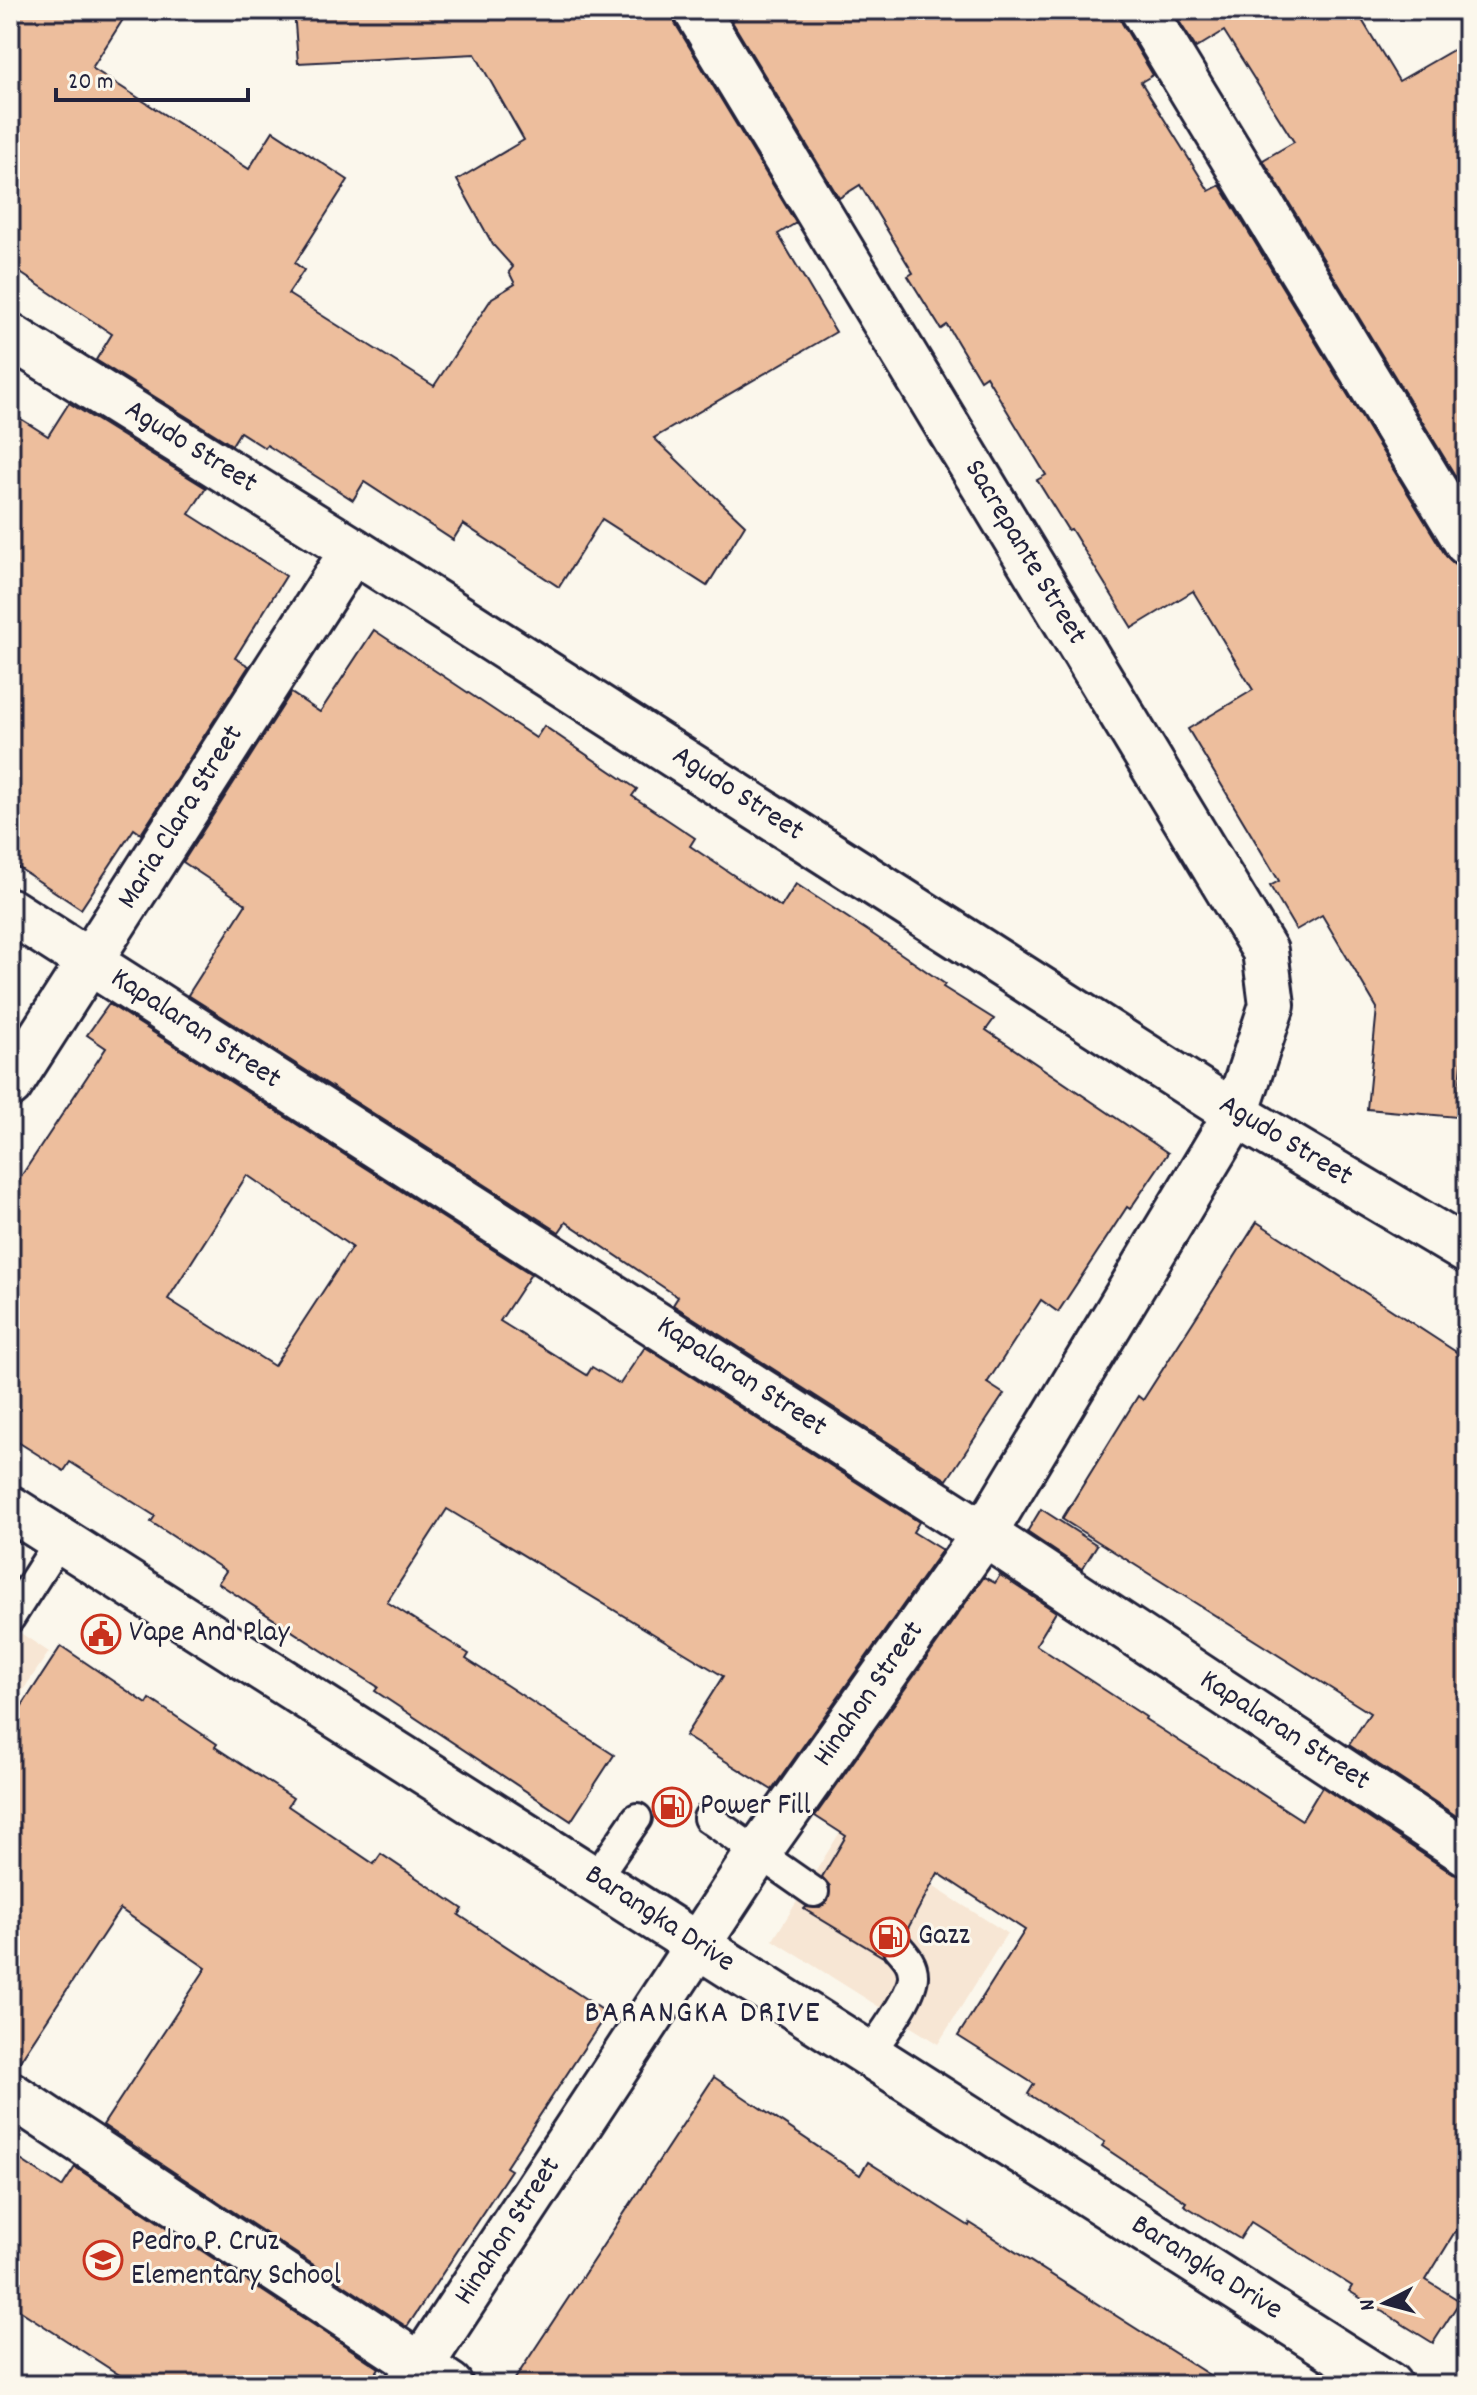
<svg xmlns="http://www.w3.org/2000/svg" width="1477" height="2395" font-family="Dekko,sans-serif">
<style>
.built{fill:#f7e6d4}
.building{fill:#edbe9d;stroke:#22223b;stroke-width:2;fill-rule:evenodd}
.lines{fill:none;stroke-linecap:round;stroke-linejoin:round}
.service-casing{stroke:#22223b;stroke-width:34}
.minor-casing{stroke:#22223b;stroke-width:50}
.secondary-casing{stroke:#22223b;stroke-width:50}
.service{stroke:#fbf7ec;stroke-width:28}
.minor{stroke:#fbf7ec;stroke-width:44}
.secondary{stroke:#fbf7ec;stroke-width:44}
.labels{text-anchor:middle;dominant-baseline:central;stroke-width:6;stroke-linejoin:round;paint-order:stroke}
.street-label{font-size:30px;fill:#22223b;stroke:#fbf7ec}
.poi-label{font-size:30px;fill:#22223b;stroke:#fbf7ec;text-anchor:start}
.neighbourhood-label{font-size:32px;letter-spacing:2px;fill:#22223b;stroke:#fbf7ec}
</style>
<rect width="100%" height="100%" fill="#fbf7ec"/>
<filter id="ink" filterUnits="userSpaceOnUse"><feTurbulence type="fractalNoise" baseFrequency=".0125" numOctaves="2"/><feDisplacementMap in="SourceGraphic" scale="16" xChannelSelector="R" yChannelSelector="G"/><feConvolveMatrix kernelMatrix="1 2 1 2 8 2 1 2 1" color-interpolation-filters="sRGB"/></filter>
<g filter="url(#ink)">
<g class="built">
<path d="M 10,1626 L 49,1652 L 10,1709 Z"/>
<path d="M 842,1829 L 1007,1933 L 938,2044 L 773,1940 Z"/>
</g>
<g class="building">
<path d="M 10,10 L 129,10 L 92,68 L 249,169 L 273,131 L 348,180 L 295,263 L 304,270 L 288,294 L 434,386 L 492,298 L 515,284 L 509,272 L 513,267 L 493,245 L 457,180 L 524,140 L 475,54 L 298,63 L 294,10 L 671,10 L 675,23 L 796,223 L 778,234 L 836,332 L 654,438 L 745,525 L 707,586 L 602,519 L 559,587 L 463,524 L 453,540 L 364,482 L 353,500 L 267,445 L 265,448 L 240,432 L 232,445 L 96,360 L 112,334 L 10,266 Z"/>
<path d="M 725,10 L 1118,10 L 1122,23 L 1153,75 L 1141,82 L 1209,191 L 1220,185 L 1446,556 L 1456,565 L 1467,568 L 1467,1009 L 1457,1117 L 1367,1109 L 1377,1008 L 1322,915 L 1296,930 L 1270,886 L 1279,881 L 1188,729 L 1253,690 L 1193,591 L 1132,628 L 1071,529 L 1068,530 L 1037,480 L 1046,475 L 986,376 L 980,380 L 947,325 L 941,329 L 908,276 L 913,273 L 860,185 L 839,198 Z"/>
<path d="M 1172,10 L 1356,10 L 1399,81 L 1467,42 L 1467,495 L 1263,160 L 1294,142 L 1224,31 L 1196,48 Z"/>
<path d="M 69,403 L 206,488 L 189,514 L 286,576 L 235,658 L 249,666 L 141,834 L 134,829 L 81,909 L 10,862 L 10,412 L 48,436 Z"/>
<path d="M 374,630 L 536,738 L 544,726 L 637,789 L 632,796 L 695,838 L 690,846 L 781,907 L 796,884 L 868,931 L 945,984 L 943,987 L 994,1019 L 986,1030 L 1168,1153 L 1130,1209 L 1127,1207 L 1058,1312 L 1041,1300 L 987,1383 L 1004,1394 L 947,1480 L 673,1305 L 678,1297 L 566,1222 L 559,1232 L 188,995 L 246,904 L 183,862 L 291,693 L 320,712 Z"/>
<path d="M 109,1004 L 531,1274 L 500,1321 L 587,1375 L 592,1367 L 620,1384 L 645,1347 L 919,1522 L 913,1532 L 942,1550 L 772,1790 L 685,1736 L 723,1676 L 447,1509 L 387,1602 L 469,1654 L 466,1659 L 614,1755 L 571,1821 L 375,1691 L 378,1687 L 218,1583 L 226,1571 L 151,1522 L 155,1516 L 70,1462 L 64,1471 L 10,1437 L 10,1193 L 106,1048 L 87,1035 ZM 247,1175 L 352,1247 L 274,1366 L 168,1299 Z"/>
<path d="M 1257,1222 L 1467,1359 L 1467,1823 L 1349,1745 L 1370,1713 L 1062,1519 L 1138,1396 L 1143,1400 Z"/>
<path d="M 1041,1509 L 1097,1545 L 1082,1569 L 1027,1532 Z"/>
<path d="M 1000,1575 L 1056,1612 L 1036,1645 L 1146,1717 L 1145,1719 L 1302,1820 L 1322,1787 L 1453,1874 L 1467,1878 L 1467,2213 L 1426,2280 L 1460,2301 L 1433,2343 L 1349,2291 L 1352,2286 L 1251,2222 L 1240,2239 L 1184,2205 L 1186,2202 L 1102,2146 L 1105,2142 L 1028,2094 L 1034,2084 L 958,2036 L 1025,1930 L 938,1873 L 906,1932 L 894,1931 L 882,1941 L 881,1950 L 885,1958 L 804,1909 L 806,1907 L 820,1908 L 828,1901 L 830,1886 L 822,1877 L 846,1836 L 815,1816 L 984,1577 L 995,1583 Z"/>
<path d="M 61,1646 L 147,1704 L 150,1699 L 217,1744 L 215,1747 L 293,1798 L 288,1806 L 374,1864 L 381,1854 L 463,1909 L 459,1915 L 607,2013 L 506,2167 L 511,2170 L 407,2327 L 103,2125 L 206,1968 L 120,1909 L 14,2070 L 10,2069 L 10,1724 Z"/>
<path d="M 714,2077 L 860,2175 L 868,2162 L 969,2226 L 970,2223 L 1225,2385 L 511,2385 Z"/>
<path d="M 10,2153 L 62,2187 L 75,2167 L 379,2368 L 368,2385 L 135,2385 L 10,2304 Z"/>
</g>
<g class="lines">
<g class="service-casing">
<g id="service">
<path d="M 10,1618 L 60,1540"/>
<path d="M 708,1818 L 814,1892"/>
<path d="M 595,1879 L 637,1818"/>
<path d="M 869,2055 C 880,2037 914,1995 913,1975 C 913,1963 905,1955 898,1947"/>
</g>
</g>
<g class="minor-casing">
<g id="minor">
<path d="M 1143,10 L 1467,543"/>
<path d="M 10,336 L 353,550 L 1236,1114 L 1467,1251"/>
<path d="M 10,911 L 984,1534 L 1467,1853"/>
<path d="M 10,1085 L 353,550"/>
<path d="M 10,2094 L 450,2385"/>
<path d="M 408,2385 L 758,1853 L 984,1534 L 1236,1114 L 1272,1005 L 1265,951 L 696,10"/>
</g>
</g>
<g class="secondary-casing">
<path id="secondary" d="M 10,1508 L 1389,2385"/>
</g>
<use href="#service" class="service"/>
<use href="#minor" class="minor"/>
<use href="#secondary" class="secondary"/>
</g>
</g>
<defs>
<g id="civic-ring" transform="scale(2)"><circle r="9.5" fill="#fbf7ec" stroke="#c8321e" stroke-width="1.5"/><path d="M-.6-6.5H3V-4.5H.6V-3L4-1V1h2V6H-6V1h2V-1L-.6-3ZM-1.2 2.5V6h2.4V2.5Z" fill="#c8321e"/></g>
<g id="fuel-ring" transform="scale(2)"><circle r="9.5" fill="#fbf7ec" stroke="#c8321e" stroke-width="1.5"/><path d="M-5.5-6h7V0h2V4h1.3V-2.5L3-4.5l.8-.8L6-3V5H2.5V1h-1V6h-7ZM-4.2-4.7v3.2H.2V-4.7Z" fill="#c8321e"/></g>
<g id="school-ring" transform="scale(2)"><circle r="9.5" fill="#fbf7ec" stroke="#c8321e" stroke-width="1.5"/><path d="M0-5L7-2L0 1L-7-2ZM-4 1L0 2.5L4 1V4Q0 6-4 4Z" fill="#c8321e"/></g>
</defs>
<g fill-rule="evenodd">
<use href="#civic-ring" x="101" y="1634"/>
<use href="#fuel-ring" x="672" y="1807"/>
<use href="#fuel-ring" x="890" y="1937"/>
<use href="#school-ring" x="103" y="2260"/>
</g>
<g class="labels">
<g class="street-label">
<text transform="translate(190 448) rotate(32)">Agudo Street</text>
<text transform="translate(1024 553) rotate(59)">Sacrepante Street</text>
<text transform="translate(737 795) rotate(33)">Agudo Street</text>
<text transform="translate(182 818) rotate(-58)">Maria Clara Street</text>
<text transform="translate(195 1030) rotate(33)">Kapalaran Street</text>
<text transform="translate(1285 1142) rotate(31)">Agudo Street</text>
<text transform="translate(741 1378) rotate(33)">Kapalaran Street</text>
<text transform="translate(870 1695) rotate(-55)">Hinahon Street</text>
<text transform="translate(1284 1732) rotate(33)">Kapalaran Street</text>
<text transform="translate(659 1920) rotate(33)">Barangka Drive</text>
<text transform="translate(509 2232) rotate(-57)">Hinahon Street</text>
<text transform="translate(1206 2269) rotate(32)">Barangka Drive</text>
</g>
<g class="poi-label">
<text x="129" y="1634">Vape And Play</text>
<text x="700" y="1807">Power Fill</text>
<text x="918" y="1937">Gazz</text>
<text x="131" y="2243">Pedro P. Cruz<tspan x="131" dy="34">Elementary School</tspan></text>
</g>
<g class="neighbourhood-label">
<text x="703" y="2015">BARANGKA DRIVE</text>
</g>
</g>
<rect width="1477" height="2395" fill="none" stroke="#fbf7ec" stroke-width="40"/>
<rect x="20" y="20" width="1437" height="2355" fill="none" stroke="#22223b" stroke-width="3" filter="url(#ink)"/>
<g transform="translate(1385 2303) rotate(264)" stroke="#fbf7ec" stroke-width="6" paint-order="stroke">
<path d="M0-6L14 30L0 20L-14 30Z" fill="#22223b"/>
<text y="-12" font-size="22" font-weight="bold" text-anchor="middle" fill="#22223b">N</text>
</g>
<path d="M56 88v12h192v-12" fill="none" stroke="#22223b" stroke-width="4"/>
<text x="68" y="88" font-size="24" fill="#22223b" stroke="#fbf7ec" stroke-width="6" paint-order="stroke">20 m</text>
</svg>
